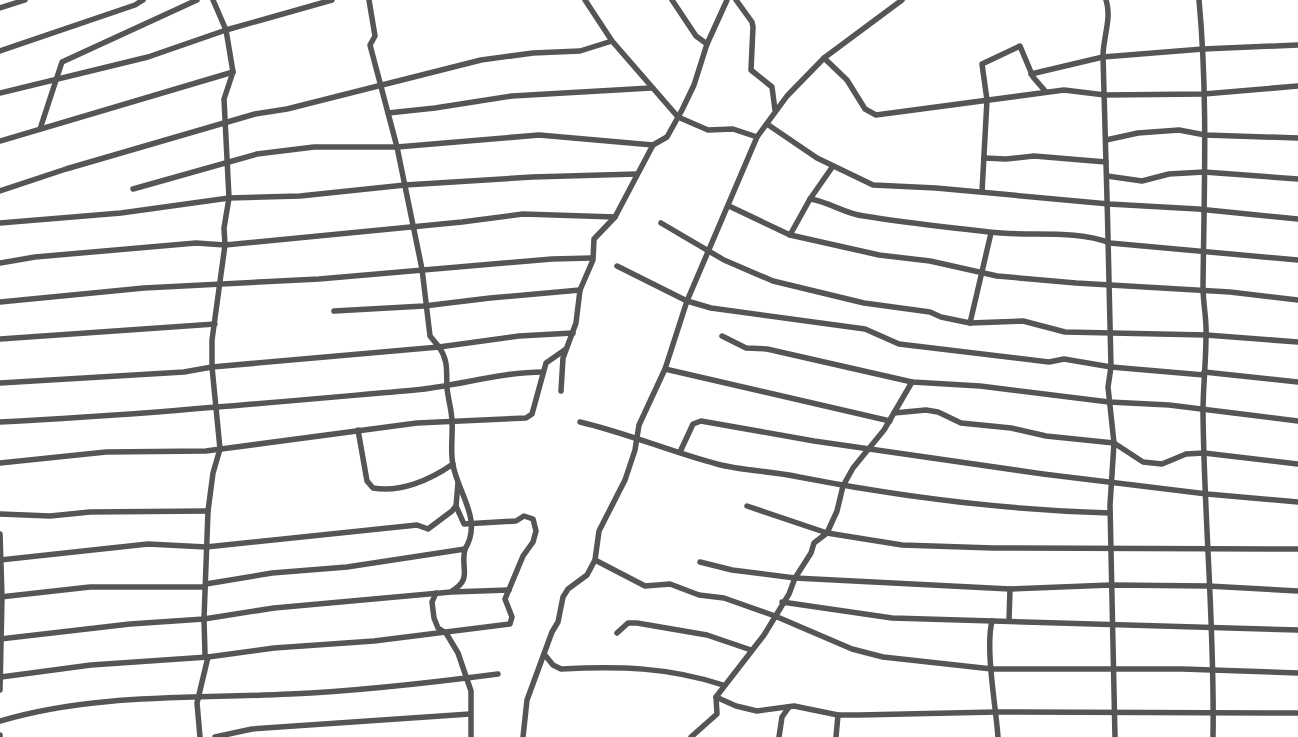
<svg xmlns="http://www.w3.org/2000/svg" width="1298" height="737" font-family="Manrope,sans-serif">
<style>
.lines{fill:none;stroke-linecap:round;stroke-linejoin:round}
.minor{stroke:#555;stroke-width:5.5}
</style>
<rect width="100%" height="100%" fill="#fff"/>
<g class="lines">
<g class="minor">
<path d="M 369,0 L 375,36 L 370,45 L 397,147 L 422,269 L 430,336 L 439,347 L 519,336 L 573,333"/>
<path d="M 585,0 L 612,41 L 678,117 L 708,130 L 733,129 L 757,137"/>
<path d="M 672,0 L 696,36 L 707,44"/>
<path d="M 736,0 L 752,22 L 753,27 L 751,70 L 772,87 L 775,110"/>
<path d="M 1106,0 C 1112,18 1103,38 1103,56 C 1106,160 1109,263 1111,367 L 1108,387 L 1114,443 L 1110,505 L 1115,737"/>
<path d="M 1199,0 C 1208,96 1204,192 1203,287 C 1203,304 1207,320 1206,336 C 1206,362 1203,387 1203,412 C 1204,520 1215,629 1213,737"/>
<path d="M 0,8 L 25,0"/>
<path d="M 0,51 L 135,5 L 143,0"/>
<path d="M 824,58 L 847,80 L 865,109 L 876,115 L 1064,90 L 1105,95 L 1204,94 L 1298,86"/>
<path d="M 1031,74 L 1103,57 L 1203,49 L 1298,45"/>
<path d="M 0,93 L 148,57 L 226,30 L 332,0"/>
<path d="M 388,113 L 435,108 L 512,96 L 651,88"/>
<path d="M 767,124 L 817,158 L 873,185 L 936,188 L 1109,204 L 1198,209 L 1298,219"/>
<path d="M 40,129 L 62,62 L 197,0"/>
<path d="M 1106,140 L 1138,133 L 1179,130 L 1205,135 L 1298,138"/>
<path d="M 0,141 L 233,72"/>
<path d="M 984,158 L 1006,159 L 1034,156 L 1106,162"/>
<path d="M 1107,176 L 1142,181 L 1169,174 L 1204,172 L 1298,179"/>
<path d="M 133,189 L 257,154 L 314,147 L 397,147 L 539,135 L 653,145"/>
<path d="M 0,191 L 66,169 L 255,114 L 287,109 L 481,60 L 533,53 L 580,51 L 612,41"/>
<path d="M 982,192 L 987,100 L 982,64 L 1020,46 L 1033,77 L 1046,92"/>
<path d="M 810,199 C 830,202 845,214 864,216 C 905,223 947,227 989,232 C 1027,237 1075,229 1110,243 L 1298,260"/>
<path d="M 729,206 L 790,235 L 879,255 L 930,261 L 997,276 L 1076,283 L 1230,292 L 1298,300"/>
<path d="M 0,223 L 121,213 L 229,198 L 300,196 L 405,185 L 532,177 L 637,174"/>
<path d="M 661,223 L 724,260 L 773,281 L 864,303 L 930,312 L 941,317 L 970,323 L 1023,321 L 1065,332 L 1206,335 L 1298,342"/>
<path d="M 790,235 L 810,199 L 833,166"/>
<path d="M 0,263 L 35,257 L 196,243 L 225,245 L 462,222 L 523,214 L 615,217"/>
<path d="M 617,266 L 687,301 L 711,308 L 865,329 L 899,344 L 1049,362 L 1064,359 L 1111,367 L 1204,375"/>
<path d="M 0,302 L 144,288 L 319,279 L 552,259 L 592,258"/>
<path d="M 334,311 L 424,306 L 490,298 L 580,290"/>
<path d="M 970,323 L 991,233"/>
<path d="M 722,336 L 746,348 L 767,349 L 912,382 L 980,386 L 1109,402 L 1169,405 L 1298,421"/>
<path d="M 0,339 L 215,324"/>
<path d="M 665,369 L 890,421"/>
<path d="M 1204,372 L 1298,382"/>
<path d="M 0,383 L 184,372 L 212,367 L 439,347 C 449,361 446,372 447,388 C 448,399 452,411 452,422 C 453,436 450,451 453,465 C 458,493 483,520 465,549 L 347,567 L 272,573 L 206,584"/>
<path d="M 561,391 L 563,358 L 576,323 L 580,290 L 593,260 L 594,239 L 615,217 L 653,145 L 667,137 L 682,110 L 694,85 L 707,44 L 727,0"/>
<path d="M 894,413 L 926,410 L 938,412 L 961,423 L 1011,428 L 1046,436 L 1114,443 L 1143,462 L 1162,464 L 1186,454 L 1204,453 L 1298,464"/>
<path d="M 0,422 C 139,415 277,402 415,390 C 458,386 500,372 543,372"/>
<path d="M 580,422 C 627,433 671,452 717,464 C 743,471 772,471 799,477 C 901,497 1006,510 1110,513"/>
<path d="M 358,430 L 367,481 L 373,488 C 400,493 430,480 453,464"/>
<path d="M 680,452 L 693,424 L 701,421 L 814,441 L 1043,474 L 1207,494 L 1298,502"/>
<path d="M 0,463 L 106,452 L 206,451 L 417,423 L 526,418 L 532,414 L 546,363 L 566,349"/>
<path d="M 747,506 L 827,533 L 902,545 L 993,548 L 1298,549"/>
<path d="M 0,514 L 50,516 L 90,512 L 208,511"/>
<path d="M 0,534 L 2,597 L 0,690"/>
<path d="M 0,560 L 148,544 L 206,547 L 417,525 L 428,529 L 452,511 L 456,506"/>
<path d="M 595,560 L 645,586 L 670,584 L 699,595 L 724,598 L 775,616 L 852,649 L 883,657 L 992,669 L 1182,669 L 1298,673"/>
<path d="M 700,562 L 732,570 L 795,578 L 1010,589 L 1111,585 L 1208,586 L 1298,591"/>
<path d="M 452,591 C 473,578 460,569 465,549"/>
<path d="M 436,593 L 432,602 L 434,618 L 438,628 L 446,633 L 458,653 L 471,691 L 471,737"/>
<path d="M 0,597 L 90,587 L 205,587"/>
<path d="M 782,602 L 892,618 L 1298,630"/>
<path d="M 1009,620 L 1010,589"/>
<path d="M 992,621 C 985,649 996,707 998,737"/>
<path d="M 617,633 L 628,623 L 637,623 L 707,635 L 751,650"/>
<path d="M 0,639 L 130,624 L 204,619 L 274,608 L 451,592 L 509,590"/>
<path d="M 544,654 L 553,665 L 561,669 C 619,666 668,667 723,685"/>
<path d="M 1,677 L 91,665 L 208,657 L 274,648 L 374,641 L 510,624 L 512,617 L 505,599 L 523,556 L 533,542 L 536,531 L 533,519 L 524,516 L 516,521 L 464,524 L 456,506 L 458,483"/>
<path d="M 716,697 L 736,706 L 757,711 L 794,706 L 838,715 L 859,715 L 996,712 L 1298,713"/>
<path d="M 0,721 C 94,693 194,699 290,694 C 360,691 429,683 498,674"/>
<path d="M 0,735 L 0,737"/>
<path d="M 200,737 L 197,703 L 208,657 L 205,655 L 204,619 L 208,511 L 213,473 L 220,449 L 212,367 L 212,340 L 225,245 L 224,228 L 229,198 L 224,99 L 233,72 L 226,30 L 213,0"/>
<path d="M 215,737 L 252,729 L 470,714"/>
<path d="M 523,737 L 527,700 L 552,632 L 558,622 L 563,597 L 568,589 L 587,575 L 595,560 L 599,531 L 625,480 L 635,450 L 639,425 L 665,369 L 687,301 L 757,137 L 787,96 L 824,58 L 902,0"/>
<path d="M 691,737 L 717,714 L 716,697 L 764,635 L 789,594 L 795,578 L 811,553 L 814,543 L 827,533 L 837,511 L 843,486 L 853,468 L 884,430 L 912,382"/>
<path d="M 779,737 L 782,717 L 789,707"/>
<path d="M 836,737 L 838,715"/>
</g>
</g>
</svg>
